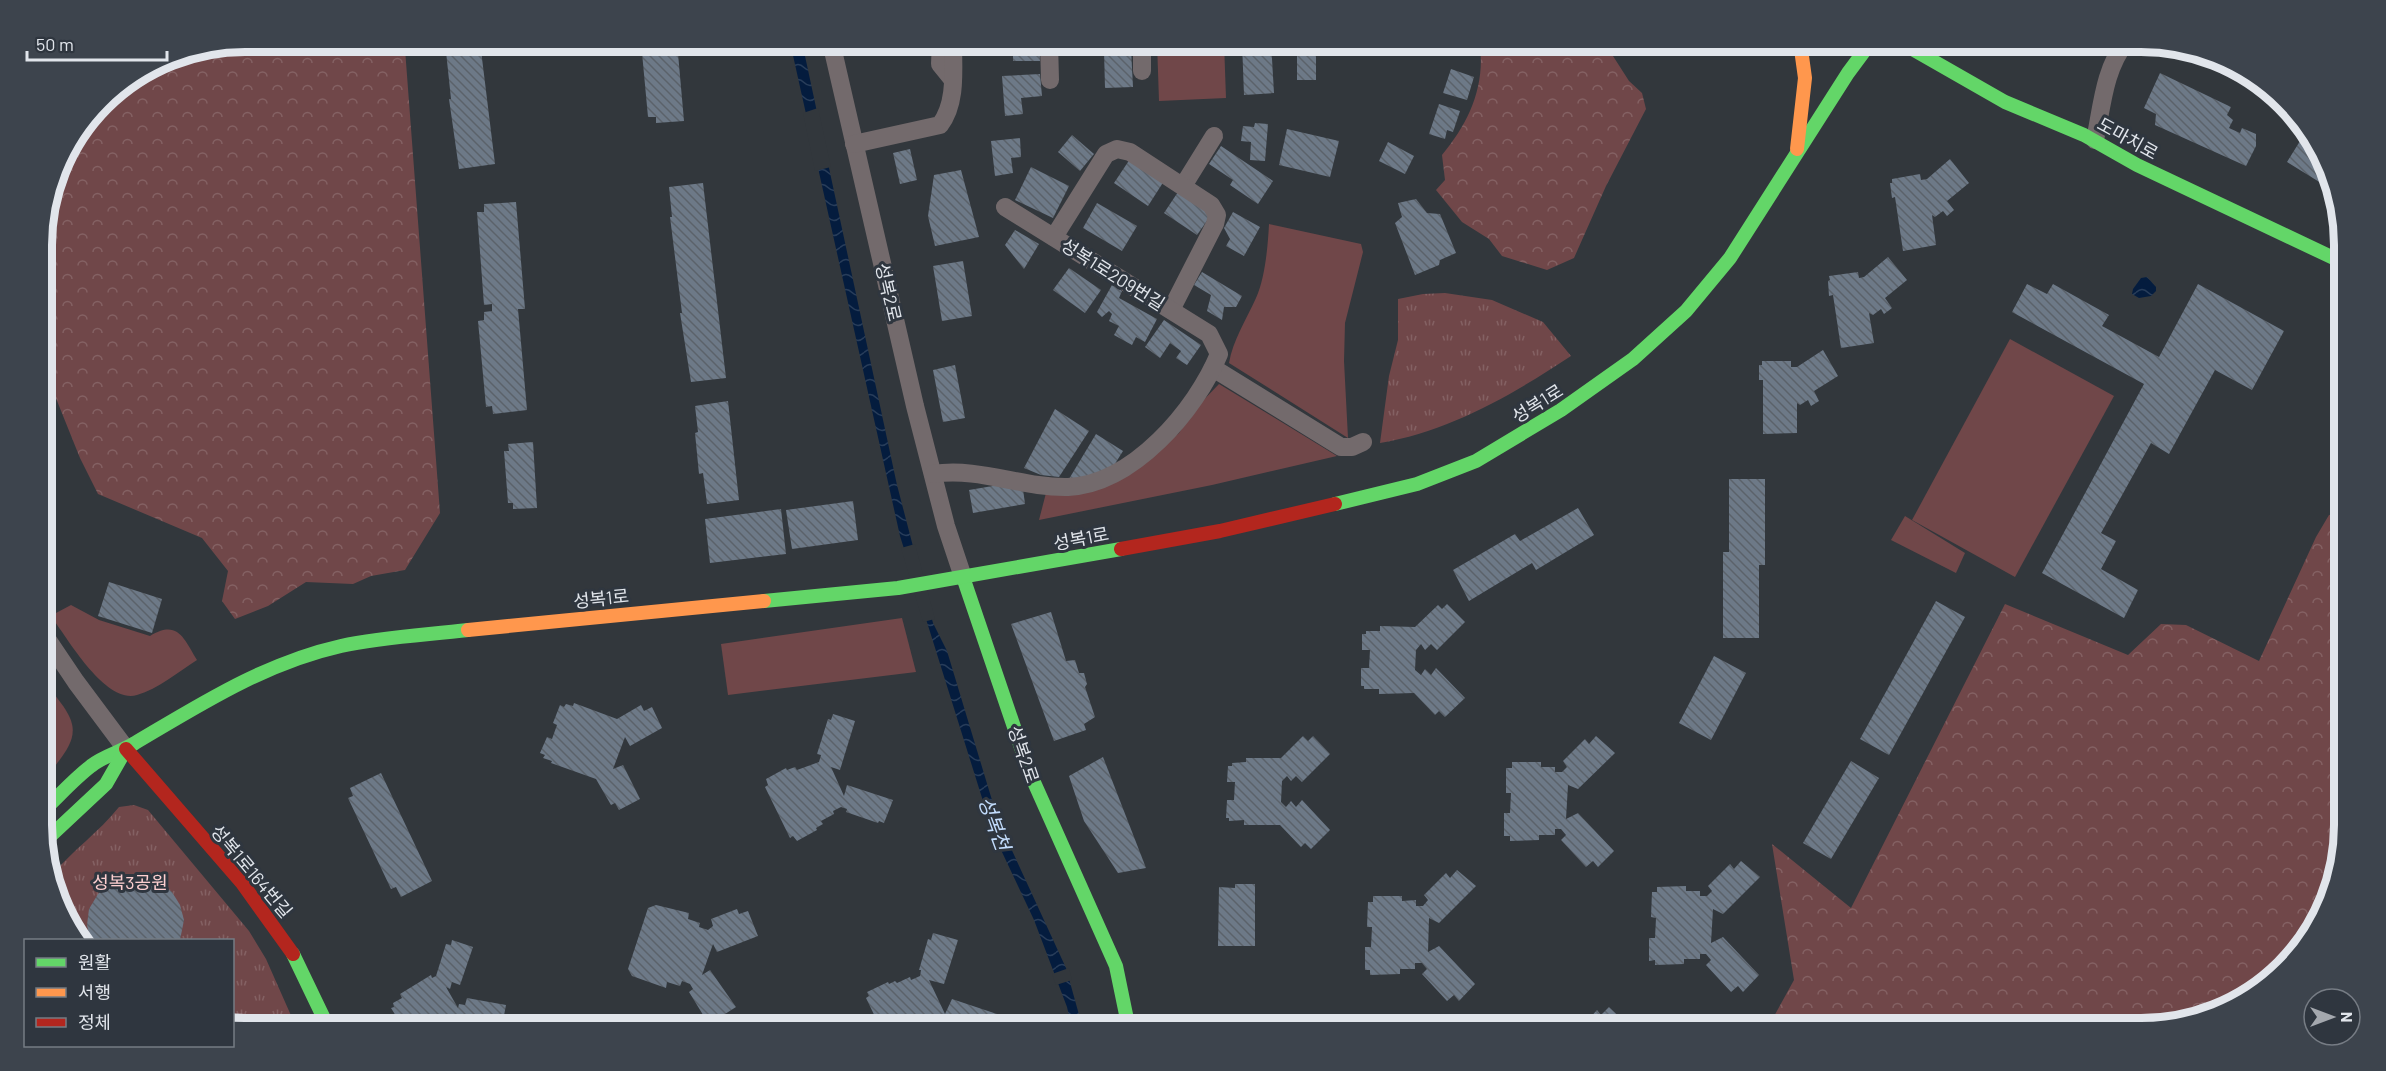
<svg xmlns="http://www.w3.org/2000/svg" width="2386" height="1071" font-family="Barlow,'Noto Sans KR',sans-serif">
<style>
.green{fill:#704749}
.forest{fill:url(#forest-crowns)}
.cemetery{fill:url(#cemetery-stones)}
.park{fill:url(#park-tufts)}
.water{fill:url(#water-waves)}
.pier{fill:#32373c}
.building{fill:url(#building-back-hatch)}
.lines{fill:none;stroke-linecap:round;stroke-linejoin:round}
.street{stroke:#736a6c;stroke-width:18}
.fast{stroke:#63d668;stroke-width:14}
.slow{stroke:#ff974d;stroke-width:14}
.jam{stroke:#b3261e;stroke-width:14}
.labels{text-anchor:middle;dominant-baseline:central;stroke-width:6;stroke-linejoin:round;paint-order:stroke}
.street-label{font-size:18px;fill:#e1e5eb;stroke:#2f363f}
.park-label{font-size:18px;fill:#fdcfd0;stroke:#2f363f}
.water-label{font-size:20px;font-style:italic;fill:#c2dcfc;stroke:#2f363f}
.rim{fill:none;stroke:#e1e5eb;stroke-width:8}
</style>
<defs>
<pattern id="forest-crowns" width="20" height="18" patternUnits="userSpaceOnUse" patternTransform="scale(1.5)"><rect width="20" height="18" fill="#704749"/><path d="M2 6a3 3 0 1 1 6 0M12 15a3 3 0 1 1 6 0" fill="none" stroke="#846163"/></pattern>
<pattern id="cemetery-stones" width="16" height="16" patternUnits="userSpaceOnUse" patternTransform="scale(1.5)"><rect width="16" height="16" fill="#704749"/><path d="M2 7V4a2 2 0 0 1 4 0v3zM10 15v-3a2 2 0 0 1 4 0v3z" fill="#846163"/></pattern>
<pattern id="park-tufts" width="24" height="20" patternUnits="userSpaceOnUse" patternTransform="scale(1.5)"><rect width="24" height="20" fill="#704749"/><path d="M3 7l-1-3M5 7V3M7 7l1-3M15 17l-1-3M17 17v-4M19 17l1-3" fill="none" stroke="#846163"/></pattern>
<pattern id="water-waves" width="16" height="10" patternUnits="userSpaceOnUse" patternTransform="scale(1.5)"><rect width="16" height="10" fill="#041c3e"/><path d="M0 5q4-4 8 0t8 0" fill="none" stroke="#283d5a"/></pattern>
<pattern id="building-back-hatch" width="6" height="6" patternUnits="userSpaceOnUse" patternTransform="scale(1.5)"><rect width="6" height="6" fill="#6d7987"/><path d="M-1 5l2 2M0 0l6 6M5-1l2 2" fill="none" stroke="#5b626a"/></pattern>
</defs>
<rect width="100%" height="100%" fill="#32373c"/>
<g class="green">
<path d="M 1157,42 L 1224,42 L 1226,98 L 1159,101 Z"/>
<path d="M 1269,224 L 1361,244 L 1363,252 L 1345,323 L 1344,361 L 1348,438 L 1229,363 C 1233,340 1246,320 1256,298 C 1265,279 1268,245 1269,224 Z"/>
<path d="M 2010,339 L 2114,396 L 2015,577 L 1912,520 Z"/>
<path d="M 1219,384 L 1337,456 L 1212,485 L 1039,520 L 1046,493 L 1135,469 L 1179,433 L 1194,410 Z"/>
<path d="M 1905,516 L 1965,553 L 1956,573 L 1891,540 Z"/>
<path d="M 71,605 L 99,620 L 150,636 C 178,619 184,639 197,660 C 178,672 158,689 137,695 C 106,704 70,642 55,622 L 56,613 Z"/>
<path d="M 902,618 L 916,672 L 728,695 L 721,644 Z"/>
<path d="M 43,681 C 82,726 83,734 44,779 Z"/>
</g>
<g class="forest">
<path d="M 246,42 L 401,42 L 405,49 L 440,513 L 405,570 L 371,576 L 353,584 L 306,582 L 268,606 L 235,619 L 222,601 L 228,571 L 202,538 L 98,494 L 80,458 L 43,366 L 42,232 L 63,155 L 111,93 L 168,57 Z"/>
<path d="M 1483,42 L 1604,42 L 1629,81 L 1642,93 L 1646,109 L 1606,186 L 1574,258 L 1547,270 L 1502,256 L 1489,239 L 1462,222 L 1436,190 L 1445,180 L 1442,155 C 1468,124 1485,88 1480,46 Z"/>
<path d="M 2343,513 L 2344,826 L 2329,903 L 2302,950 L 2254,994 L 2153,1029 L 1767,1029 L 1794,980 L 1772,844 L 1851,908 L 2005,604 L 2128,655 L 2161,624 L 2186,625 L 2259,661 L 2316,537 L 2329,515 Z"/>
</g>
<path class="cemetery" d="M 2238,1000 L 2185,1018 L 2184,1012 L 2202,1002 Z"/>
<g class="park">
<path d="M 1445,293 L 1492,300 L 1543,322 L 1571,356 C 1512,395 1450,431 1380,443 L 1389,376 L 1398,340 L 1398,299 L 1423,294 Z"/>
<path d="M 134,805 L 148,810 L 249,931 L 266,959 L 297,1029 L 246,1029 L 233,1026 L 232,940 L 81,940 L 53,874 C 73,850 99,832 119,807 Z"/>
</g>
<g class="water">
<path d="M 790,42 L 802,42 L 897,485 L 933,623 L 947,651 L 998,820 L 1066,968 L 1083,1029 L 1072,1029 L 1067,1007 L 1034,920 L 993,833 L 900,536 Z"/>
<path d="M 2147,277 L 2156,287 L 2156,291 L 2151,296 L 2139,298 L 2132,294 L 2133,289 L 2141,278 Z"/>
</g>
<g class="pier">
<path d="M 818,108 L 831,167 L 815,171 L 803,113 Z"/>
<path d="M 915,544 L 935,619 L 923,622 L 901,548 Z"/>
<path d="M 1069,968 L 1072,980 L 1056,985 L 1052,974 Z"/>
</g>
<g class="building">
<path d="M 445,42 L 480,42 L 495,164 L 459,169 L 449,99 L 451,99 Z"/>
<path d="M 641,42 L 677,42 L 684,121 L 656,123 L 656,117 L 648,117 Z"/>
<rect x="901" y="42" width="28" height="3"/>
<path d="M 1013,42 L 1039,42 L 1040,61 L 1013,61 Z"/>
<path d="M 1096,42 L 1132,42 L 1132,45 L 1097,46 Z"/>
<path d="M 1242,42 L 1271,42 L 1274,93 L 1244,95 Z"/>
<rect x="1297" y="42" width="19" height="38"/>
<path d="M 2050,42 L 2076,42 L 2066,55 Z"/>
<path d="M 1131,49 L 1133,87 L 1105,88 L 1104,50 Z"/>
<path d="M 1451,69 L 1474,77 L 1467,100 L 1443,93 Z"/>
<path d="M 2160,73 L 2231,107 L 2227,115 L 2233,120 L 2229,128 L 2240,133 L 2242,128 L 2256,134 L 2256,146 L 2246,166 L 2155,125 L 2156,114 L 2144,108 Z"/>
<path d="M 1040,74 L 1042,96 L 1021,98 L 1023,114 L 1005,116 L 1002,76 Z"/>
<path d="M 1439,104 L 1460,111 L 1453,132 L 1447,130 L 1445,139 L 1429,134 Z"/>
<path d="M 2297,118 L 2302,121 L 2329,188 L 2287,162 L 2305,133 L 2292,125 Z"/>
<path d="M 1255,123 L 1268,124 L 1265,161 L 1250,160 L 1251,142 L 1241,141 L 1243,126 L 1254,127 Z"/>
<path d="M 1287,129 L 1339,141 L 1330,177 L 1279,165 Z"/>
<path d="M 1072,135 L 1094,154 L 1080,171 L 1058,152 Z"/>
<path d="M 1020,138 L 1021,157 L 1011,158 L 1013,173 L 995,176 L 991,141 Z"/>
<path d="M 1388,142 L 1414,156 L 1405,174 L 1379,161 Z"/>
<path d="M 1221,146 L 1273,181 L 1258,204 L 1230,185 L 1233,180 L 1209,164 Z"/>
<path d="M 910,149 L 917,180 L 900,184 L 893,153 Z"/>
<path d="M 1130,159 L 1164,181 L 1148,206 L 1114,183 Z"/>
<path d="M 1950,159 L 1969,183 L 1947,201 L 1954,210 L 1947,216 L 1943,211 L 1935,217 L 1932,215 L 1936,245 L 1903,251 L 1895,197 L 1892,198 L 1890,183 L 1892,183 L 1892,179 L 1920,174 L 1921,180 L 1927,179 Z"/>
<path d="M 1031,167 L 1069,186 L 1053,218 L 1015,200 Z"/>
<path d="M 961,170 L 979,237 L 935,246 L 928,216 L 934,175 Z"/>
<path d="M 703,183 L 726,378 L 691,382 L 680,313 L 682,313 L 670,217 L 672,217 L 669,187 Z"/>
<path d="M 1178,192 L 1211,215 L 1197,235 L 1164,213 Z"/>
<path d="M 1416,199 L 1427,213 L 1440,214 L 1456,253 L 1440,260 L 1439,265 L 1415,275 L 1395,223 L 1402,217 L 1398,203 Z"/>
<path d="M 516,202 L 525,309 L 518,309 L 527,410 L 493,414 L 492,406 L 486,407 L 478,321 L 484,320 L 484,312 L 492,311 L 492,304 L 484,305 L 477,212 L 484,212 L 484,204 Z"/>
<path d="M 1097,203 L 1137,226 L 1122,251 L 1083,228 Z"/>
<path d="M 1233,212 L 1260,227 L 1244,256 L 1226,246 L 1230,239 L 1224,228 Z"/>
<path d="M 1015,230 L 1039,244 L 1024,269 L 1005,245 Z"/>
<path d="M 1888,257 L 1907,280 L 1885,298 L 1892,308 L 1884,314 L 1881,309 L 1873,315 L 1869,313 L 1874,343 L 1841,348 L 1833,295 L 1829,296 L 1828,281 L 1830,280 L 1829,276 L 1858,272 L 1859,278 L 1864,277 Z"/>
<path d="M 963,261 L 972,316 L 942,321 L 933,266 Z"/>
<path d="M 1069,268 L 1101,290 L 1085,313 L 1053,290 Z"/>
<path d="M 1202,272 L 1242,296 L 1236,307 L 1224,307 L 1222,320 L 1207,311 L 1211,295 L 1194,285 Z"/>
<path d="M 2027,284 L 2047,294 L 2053,284 L 2109,315 L 2102,326 L 2159,357 L 2198,284 L 2284,331 L 2252,390 L 2215,370 L 2169,454 L 2151,443 L 2101,533 L 2116,541 L 2101,569 L 2138,590 L 2124,618 L 2042,573 L 2144,384 L 2012,312 Z"/>
<path d="M 1112,285 L 1122,291 L 1119,298 L 1157,319 L 1145,342 L 1136,337 L 1132,345 L 1114,335 L 1119,326 L 1109,321 L 1112,314 L 1109,311 L 1102,317 L 1097,312 Z"/>
<path d="M 1164,320 L 1201,345 L 1187,365 L 1176,358 L 1181,351 L 1170,343 L 1160,358 L 1145,347 Z"/>
<path d="M 1823,350 L 1838,376 L 1814,391 L 1819,401 L 1811,406 L 1808,400 L 1800,405 L 1797,403 L 1797,433 L 1763,434 L 1763,380 L 1759,380 L 1759,365 L 1762,365 L 1762,361 L 1791,361 L 1791,367 L 1797,367 Z"/>
<path d="M 955,365 L 965,418 L 943,422 L 933,370 Z"/>
<path d="M 728,401 L 739,500 L 707,504 L 703,473 L 699,474 L 695,433 L 698,432 L 695,406 Z"/>
<path d="M 1055,409 L 1089,431 L 1059,477 L 1041,475 L 1024,468 Z"/>
<path d="M 1096,434 L 1123,451 L 1113,467 L 1089,481 L 1069,479 Z"/>
<path d="M 533,442 L 537,508 L 513,509 L 513,503 L 508,503 L 504,451 L 509,451 L 508,444 Z"/>
<path d="M 1729,479 L 1765,479 L 1765,565 L 1759,565 L 1759,638 L 1723,638 L 1723,552 L 1729,552 Z"/>
<path d="M 1022,481 L 1025,504 L 973,513 L 969,490 Z"/>
<path d="M 853,501 L 858,540 L 792,549 L 786,510 Z"/>
<path d="M 1578,508 L 1594,535 L 1536,570 L 1532,563 L 1469,601 L 1453,570 L 1515,534 L 1520,541 Z"/>
<path d="M 781,509 L 786,554 L 710,563 L 705,519 Z"/>
<path d="M 43,546 L 54,577 L 43,581 Z"/>
<path d="M 109,582 L 162,599 L 152,633 L 98,616 Z"/>
<path d="M 1936,601 L 1965,617 L 1889,755 L 1860,739 Z"/>
<path d="M 1447,604 L 1465,622 L 1437,650 L 1431,644 L 1425,650 L 1421,644 L 1416,650 L 1415,670 L 1421,675 L 1425,669 L 1431,675 L 1436,668 L 1465,698 L 1445,717 L 1439,711 L 1435,715 L 1414,693 L 1379,694 L 1379,689 L 1364,689 L 1364,686 L 1361,686 L 1361,668 L 1369,668 L 1370,650 L 1362,650 L 1362,634 L 1366,634 L 1366,631 L 1380,631 L 1380,626 L 1415,627 L 1438,605 L 1442,609 Z"/>
<path d="M 1051,612 L 1066,661 L 1075,660 L 1079,673 L 1084,673 L 1087,684 L 1085,687 L 1095,717 L 1084,724 L 1086,730 L 1054,741 L 1011,624 Z"/>
<path d="M 1714,656 L 1746,673 L 1711,740 L 1679,723 Z"/>
<path d="M 574,703 L 617,719 L 641,705 L 644,711 L 652,707 L 662,728 L 630,746 L 625,737 L 613,769 L 623,765 L 640,799 L 619,810 L 615,803 L 611,805 L 596,779 L 551,763 L 552,761 L 543,758 L 545,755 L 540,753 L 547,737 L 552,739 L 557,725 L 553,723 L 560,705 L 564,707 L 566,704 L 573,706 Z"/>
<path d="M 833,714 L 855,721 L 840,770 L 831,767 L 844,796 L 847,785 L 893,800 L 884,823 L 879,821 L 878,823 L 846,812 L 847,809 L 841,807 L 833,811 L 834,814 L 821,821 L 823,824 L 816,828 L 817,830 L 797,841 L 793,836 L 790,838 L 765,787 L 768,785 L 766,779 L 786,768 L 787,770 L 795,767 L 797,770 L 819,762 L 821,755 L 817,754 L 828,719 L 831,720 Z"/>
<path d="M 1303,736 L 1308,741 L 1313,736 L 1330,754 L 1302,782 L 1296,776 L 1291,781 L 1287,776 L 1282,781 L 1281,802 L 1286,807 L 1291,801 L 1296,807 L 1302,800 L 1330,830 L 1311,849 L 1305,843 L 1301,847 L 1280,825 L 1244,825 L 1244,820 L 1229,821 L 1229,818 L 1226,818 L 1227,800 L 1234,800 L 1235,782 L 1227,782 L 1228,766 L 1232,766 L 1232,763 L 1246,762 L 1246,758 L 1281,758 Z"/>
<path d="M 1596,736 L 1615,753 L 1578,789 L 1568,785 L 1566,819 L 1578,813 L 1614,851 L 1598,867 L 1593,861 L 1586,867 L 1561,840 L 1566,835 L 1561,829 L 1555,829 L 1555,835 L 1539,835 L 1539,840 L 1510,841 L 1510,836 L 1504,836 L 1504,813 L 1510,813 L 1511,793 L 1506,793 L 1506,768 L 1512,768 L 1512,762 L 1541,762 L 1541,767 L 1555,767 L 1555,772 L 1562,772 L 1567,767 L 1563,761 L 1585,739 L 1589,744 Z"/>
<path d="M 1103,757 L 1146,868 L 1118,873 L 1084,821 L 1069,776 Z"/>
<path d="M 1851,761 L 1879,778 L 1831,859 L 1803,843 Z"/>
<path d="M 381,773 L 432,881 L 401,897 L 396,887 L 391,889 L 348,798 L 353,796 L 350,788 Z"/>
<path d="M 1741,861 L 1760,877 L 1723,914 L 1713,909 L 1711,943 L 1723,937 L 1759,975 L 1743,992 L 1738,986 L 1731,992 L 1706,965 L 1711,960 L 1706,954 L 1700,954 L 1700,959 L 1684,959 L 1684,964 L 1655,965 L 1655,960 L 1649,961 L 1649,938 L 1655,938 L 1656,918 L 1651,917 L 1652,892 L 1657,892 L 1657,887 L 1686,886 L 1686,891 L 1700,891 L 1700,896 L 1707,896 L 1712,891 L 1708,886 L 1730,864 L 1734,869 Z"/>
<path d="M 1457,870 L 1476,886 L 1439,923 L 1429,918 L 1428,952 L 1439,946 L 1475,984 L 1459,1001 L 1454,995 L 1447,1001 L 1422,974 L 1427,969 L 1422,963 L 1415,963 L 1415,969 L 1400,969 L 1400,974 L 1370,975 L 1370,970 L 1365,970 L 1365,947 L 1371,947 L 1372,927 L 1367,927 L 1368,902 L 1373,902 L 1373,896 L 1402,896 L 1402,901 L 1416,900 L 1416,906 L 1423,906 L 1428,900 L 1424,895 L 1446,873 L 1450,878 Z"/>
<path d="M 143,876 L 159,882 L 172,892 L 180,905 L 184,920 L 180,940 L 90,940 L 87,925 L 89,909 L 98,894 L 110,883 L 126,877 Z"/>
<path d="M 1235,884 L 1255,884 L 1255,946 L 1218,946 L 1219,887 L 1235,888 Z"/>
<path d="M 656,905 L 689,913 L 688,919 L 700,923 L 699,927 L 708,930 L 713,926 L 711,919 L 737,909 L 739,914 L 748,911 L 758,936 L 717,952 L 713,944 L 702,975 L 710,970 L 736,1007 L 714,1021 L 710,1014 L 705,1018 L 689,992 L 693,989 L 690,984 L 682,981 L 680,986 L 667,982 L 666,988 L 632,976 L 628,969 L 648,908 Z"/>
<path d="M 933,933 L 958,940 L 944,984 L 929,980 L 945,1014 L 952,999 L 997,1014 L 991,1029 L 955,1029 L 943,1022 L 935,1026 L 936,1029 L 881,1029 L 866,998 L 869,996 L 867,992 L 888,982 L 889,984 L 895,981 L 897,983 L 910,977 L 911,980 L 920,976 L 921,970 L 919,970 L 928,939 L 931,940 Z"/>
<path d="M 452,940 L 473,947 L 460,985 L 452,982 L 450,989 L 446,987 L 458,1008 L 459,1004 L 465,1005 L 467,998 L 506,1005 L 502,1026 L 497,1025 L 495,1029 L 465,1023 L 461,1026 L 463,1029 L 404,1029 L 391,1008 L 394,1007 L 393,1003 L 402,998 L 400,994 L 431,975 L 432,978 L 436,976 L 446,944 L 451,945 Z"/>
<path d="M 1609,1007 L 1627,1024 L 1623,1029 L 1580,1029 L 1597,1010 L 1601,1015 Z"/>
</g>
<g class="lines">
<g class="street">
<path d="M 831,42 L 915,406 L 946,526 L 963,577"/>
<path d="M 941,42 L 940,64 L 953,80"/>
<path d="M 1049,42 L 1050,80"/>
<path d="M 1142,42 L 1142,71"/>
<path d="M 2095,140 C 2102,107 2104,69 2126,42"/>
<path d="M 854,144 L 940,125 C 957,103 953,69 953,42"/>
<path d="M 1183,186 L 1214,136"/>
<path d="M 1054,237 L 1106,154 L 1117,149 L 1130,152 L 1211,205 L 1217,215 L 1215,224 L 1171,310"/>
<path d="M 1213,368 L 1341,447 L 1352,447 L 1363,442"/>
<path d="M 933,474 C 980,467 1022,488 1068,487 C 1133,484 1196,410 1219,354 L 1209,334 L 1005,207"/>
<path d="M 43,633 L 76,682 L 126,749"/>
</g>
<g class="fast">
<path d="M 1900,42 L 2005,102 L 2084,135 L 2137,165 L 2342,262"/>
<path d="M 1335,504 L 1417,484 L 1476,461 L 1561,410 L 1633,359 L 1686,311 L 1730,258 L 1848,73 L 1871,42"/>
<path d="M 963,577 L 1029,771 L 1116,966 L 1129,1029"/>
<path d="M 764,601 L 898,588 L 1121,549"/>
<path d="M 44,810 C 59,796 74,779 91,766 C 103,756 121,752 135,743 C 201,704 265,663 341,646 C 382,637 426,635 468,630"/>
<path d="M 44,842 L 106,784 L 126,749"/>
<path d="M 293,954 L 329,1029"/>
</g>
<g class="slow">
<path d="M 1797,149 L 1805,78 L 1800,42"/>
<path d="M 468,630 L 764,601"/>
</g>
<g class="jam">
<path d="M 1121,549 L 1220,531 L 1335,504"/>
<path d="M 126,749 L 242,883 L 293,954"/>
</g>
</g>
<g class="labels">
<g class="street-label">
<text transform="translate(2128 138) rotate(29)">도마치로</text>
<text transform="translate(1113 274) rotate(32)">성복1로209번길</text>
<text transform="translate(889 292) rotate(77)">성복2로</text>
<text transform="translate(1537 403) rotate(-32)">성복1로</text>
<text transform="translate(1081 538) rotate(-11)">성복1로</text>
<text transform="translate(601 598) rotate(-6)">성복1로</text>
<text transform="translate(1024 754) rotate(71)">성복2로</text>
<text transform="translate(252 871) rotate(50)">성복1로164번길</text>
</g>
<g class="park-label">
<text x="130" y="882">성복3공원</text>
</g>
<g class="water-label">
<text transform="translate(995 823) rotate(70)">성복천</text>
</g>
</g>
<path d="M0 0H2386V1071H0ZM245 52H2141A193 193 0 0 1 2334 245V825A193 193 0 0 1 2141 1018H245A193 193 0 0 1 52 825V245A193 193 0 0 1 245 52Z" fill="#3d444d" fill-rule="evenodd"/>
<path class="rim" d="M245 52H2141A193 193 0 0 1 2334 245V825A193 193 0 0 1 2141 1018H245A193 193 0 0 1 52 825V245A193 193 0 0 1 245 52Z"/>
<rect x="24" y="939" width="210" height="108" fill="#2f363f" stroke="#767c84" stroke-width="1.5"/>
<rect x="36" y="958" width="30" height="9" fill="#63d668" stroke="#767c84" stroke-width="1.5"/>
<text x="78" y="969" font-size="18" fill="#e1e5eb">원활</text>
<rect x="36" y="988" width="30" height="9" fill="#ff974d" stroke="#767c84" stroke-width="1.5"/>
<text x="78" y="999" font-size="18" fill="#e1e5eb">서행</text>
<rect x="36" y="1018" width="30" height="9" fill="#b3261e" stroke="#767c84" stroke-width="1.5"/>
<text x="78" y="1029" font-size="18" fill="#e1e5eb">정체</text>
<g transform="translate(2332 1017) rotate(90)"><circle r="28" fill="#2f363f" stroke="#767c84" stroke-width="1.5"/>
<path d="M0-4.5L10 22L0 15L-10 22Z" fill="#a4a8ae"/>
<text y="-9" font-size="16" font-weight="bold" text-anchor="middle" fill="#e1e5eb">N</text>
</g>
<path d="M27 51v9h140v-9" fill="none" stroke="#e1e5eb" stroke-width="3"/>
<text x="36" y="51" font-size="18" fill="#e1e5eb" stroke="#2f363f" stroke-width="4.5" paint-order="stroke">50 m</text>
</svg>
